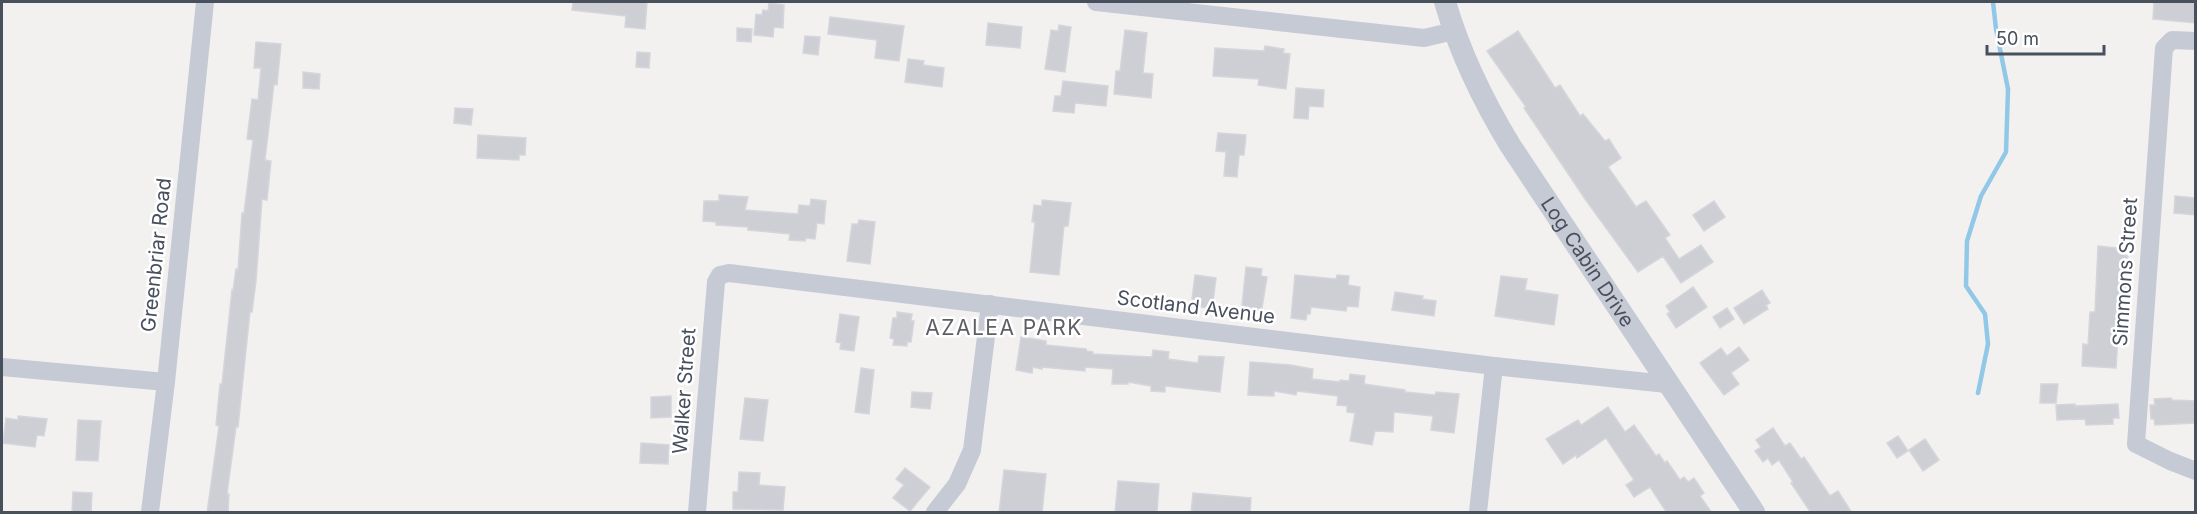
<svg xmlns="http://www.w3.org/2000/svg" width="2197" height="514" font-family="Inter,sans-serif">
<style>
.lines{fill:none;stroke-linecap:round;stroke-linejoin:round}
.stream{stroke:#92c8e7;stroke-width:4.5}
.building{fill:#cecfd4;stroke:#d5d6db;stroke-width:1.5}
.minor{stroke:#c5cad4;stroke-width:18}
.tertiary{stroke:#c5cad4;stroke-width:22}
.labels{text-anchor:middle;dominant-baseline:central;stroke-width:5;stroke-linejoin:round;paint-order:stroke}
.street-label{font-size:20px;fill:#49505d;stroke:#fff}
.neighbourhood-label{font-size:21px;letter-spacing:1.5px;fill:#5d5f65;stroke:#fff}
</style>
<rect width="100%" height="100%" fill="#f3f1f0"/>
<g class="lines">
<path class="stream" d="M 1978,393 L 1988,344 L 1985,314 L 1966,286 L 1967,241 L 1981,196 L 2006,152 L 2008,89 L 1996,29 L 1993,2"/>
</g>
<g class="building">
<path d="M 573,2 L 647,2 L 645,29 L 625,27 L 626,16 L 572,10 Z"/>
<path d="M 2154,2 L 2196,2 L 2196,23 L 2153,19 Z"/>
<path d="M 769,3 L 784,5 L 783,28 L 774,27 L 773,37 L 754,35 L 756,14 L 762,15 L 763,10 L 768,11 Z"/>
<path d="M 830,17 L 904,26 L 899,61 L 875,58 L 877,40 L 828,34 Z"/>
<path d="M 988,23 L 1022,27 L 1020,48 L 986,45 Z"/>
<path d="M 1059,25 L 1071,27 L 1065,72 L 1045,69 L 1051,30 L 1058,31 Z"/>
<path d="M 737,28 L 752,29 L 751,42 L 737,41 Z"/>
<path d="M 1125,30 L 1147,33 L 1143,73 L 1153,74 L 1151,98 L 1114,94 L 1116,71 L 1120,71 Z"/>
<path d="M 1518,31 L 1555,88 L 1560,85 L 1580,116 L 1583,114 L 1605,141 L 1609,139 L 1621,158 L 1608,167 L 1636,207 L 1646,201 L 1670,235 L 1665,238 L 1679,259 L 1701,245 L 1713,262 L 1681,283 L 1663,256 L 1638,272 L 1585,199 L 1524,108 L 1526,107 L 1487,51 Z"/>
<path d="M 805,36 L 820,37 L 818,55 L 803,53 Z"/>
<path d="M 256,42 L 281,44 L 277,85 L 274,84 L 265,160 L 271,161 L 267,200 L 262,199 L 256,281 L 252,312 L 250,312 L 238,427 L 236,427 L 227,494 L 229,494 L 228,513 L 207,513 L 219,426 L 216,425 L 220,384 L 222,384 L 232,290 L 233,291 L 236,269 L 238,270 L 242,213 L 244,213 L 253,140 L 247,139 L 252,99 L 258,100 L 261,68 L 254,68 Z"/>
<path d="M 1265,46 L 1284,49 L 1283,53 L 1290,54 L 1286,89 L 1258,85 L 1259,79 L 1213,76 L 1215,48 L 1264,51 Z"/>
<path d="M 637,52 L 650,53 L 649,68 L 636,67 Z"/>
<path d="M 908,59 L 924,61 L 923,65 L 944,68 L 942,87 L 905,82 Z"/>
<path d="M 303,72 L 320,74 L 319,89 L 303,88 Z"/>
<path d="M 1063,81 L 1108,86 L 1106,106 L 1075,103 L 1074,113 L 1053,111 L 1055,96 L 1061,96 Z"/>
<path d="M 1296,88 L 1324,90 L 1323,107 L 1309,106 L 1308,119 L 1294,118 Z"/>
<path d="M 455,108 L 473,109 L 471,125 L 454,123 Z"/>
<path d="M 1218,133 L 1246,135 L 1244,155 L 1239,155 L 1237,177 L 1224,176 L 1226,152 L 1216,151 Z"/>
<path d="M 478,135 L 526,138 L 525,155 L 519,155 L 519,160 L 477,158 Z"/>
<path d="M 719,195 L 748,197 L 745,210 L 798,214 L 799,205 L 810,206 L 811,199 L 826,201 L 824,224 L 817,223 L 815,239 L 806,238 L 805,241 L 789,240 L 790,234 L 748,230 L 748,227 L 716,225 L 716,222 L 703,221 L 704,201 L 719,201 Z"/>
<path d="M 2175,196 L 2196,198 L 2196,215 L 2174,213 Z"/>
<path d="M 1042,200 L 1071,203 L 1068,226 L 1064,226 L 1059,275 L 1030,272 L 1035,222 L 1032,222 L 1034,205 L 1042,206 Z"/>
<path d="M 1714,201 L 1725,217 L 1704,231 L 1693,215 Z"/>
<path d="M 859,220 L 875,222 L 870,264 L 847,261 L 852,224 L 858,224 Z"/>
<path d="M 2098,246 L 2126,249 L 2125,255 L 2128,256 L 2125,296 L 2120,296 L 2117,321 L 2124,321 L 2123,337 L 2118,336 L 2116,368 L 2082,366 L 2083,344 L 2088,345 L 2090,312 L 2095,312 Z"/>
<path d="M 1246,267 L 1262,269 L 1261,276 L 1267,277 L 1261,314 L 1243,312 L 1244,306 L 1242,305 Z"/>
<path d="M 1195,275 L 1216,278 L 1213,302 L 1210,302 L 1209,308 L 1193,306 L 1194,300 L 1192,299 Z"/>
<path d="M 1295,275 L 1336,279 L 1337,275 L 1349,276 L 1348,285 L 1360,287 L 1358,307 L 1347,306 L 1346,311 L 1311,307 L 1310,314 L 1307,314 L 1306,320 L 1291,318 Z"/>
<path d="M 1501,276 L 1527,279 L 1525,290 L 1558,295 L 1554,325 L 1495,316 Z"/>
<path d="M 1693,287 L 1707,307 L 1676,328 L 1667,314 L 1670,312 L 1666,306 Z"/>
<path d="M 1762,290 L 1770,303 L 1766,305 L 1768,309 L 1744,324 L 1734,308 Z"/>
<path d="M 1395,292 L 1423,296 L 1422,299 L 1436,301 L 1434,316 L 1392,310 Z"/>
<path d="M 1727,308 L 1734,319 L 1720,328 L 1713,317 Z"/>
<path d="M 897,312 L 912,314 L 911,321 L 914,321 L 911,342 L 907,342 L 907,346 L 893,345 L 894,339 L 890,338 L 893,318 L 897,318 Z"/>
<path d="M 840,314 L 859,317 L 854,351 L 840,349 L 841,343 L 836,342 Z"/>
<path d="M 1021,337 L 1046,341 L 1046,345 L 1086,349 L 1087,351 L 1093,352 L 1093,354 L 1152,357 L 1153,350 L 1169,352 L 1168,359 L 1198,363 L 1199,356 L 1224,357 L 1220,392 L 1165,386 L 1165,392 L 1151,391 L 1151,386 L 1128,382 L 1128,384 L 1112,384 L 1113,369 L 1085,367 L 1085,371 L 1042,367 L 1042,369 L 1033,367 L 1032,373 L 1016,370 Z"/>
<path d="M 1739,347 L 1749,360 L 1731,373 L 1739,384 L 1724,395 L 1700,363 L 1721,348 L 1727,356 Z"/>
<path d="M 1250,362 L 1291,365 L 1313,369 L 1312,379 L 1340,382 L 1340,380 L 1349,381 L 1350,374 L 1365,376 L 1364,384 L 1405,390 L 1405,392 L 1435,395 L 1436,392 L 1459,394 L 1454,433 L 1431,430 L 1433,416 L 1394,412 L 1393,432 L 1375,431 L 1372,445 L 1350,441 L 1355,413 L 1347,412 L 1347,406 L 1337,405 L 1338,396 L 1297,391 L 1296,395 L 1274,391 L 1274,396 L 1248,395 Z"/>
<path d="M 861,368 L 874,370 L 869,414 L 855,412 Z"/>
<path d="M 2041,384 L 2058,384 L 2056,403 L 2040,403 Z"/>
<path d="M 912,392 L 932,393 L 930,409 L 911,407 Z"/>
<path d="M 671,396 L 671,417 L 651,418 L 651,397 Z"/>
<path d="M 745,398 L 768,400 L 763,441 L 740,439 Z"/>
<path d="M 2171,398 L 2172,400 L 2196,401 L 2196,423 L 2155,425 L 2154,419 L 2151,419 L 2150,405 L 2155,405 L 2154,399 Z"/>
<path d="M 2075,404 L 2075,406 L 2118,404 L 2119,418 L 2113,418 L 2113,424 L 2086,425 L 2085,419 L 2057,420 L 2056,405 Z"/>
<path d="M 1608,407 L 1625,432 L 1634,425 L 1656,456 L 1659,454 L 1665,463 L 1667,461 L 1680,480 L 1684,477 L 1688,482 L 1694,478 L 1704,493 L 1700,496 L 1712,513 L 1667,513 L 1650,487 L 1634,497 L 1626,485 L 1634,480 L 1606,438 L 1577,458 L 1576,455 L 1563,464 L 1546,439 L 1578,420 L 1581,425 Z"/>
<path d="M 18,416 L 47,419 L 44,436 L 37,435 L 35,447 L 3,443 L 6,418 L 18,420 Z"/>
<path d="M 78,420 L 101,421 L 98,461 L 76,460 Z"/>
<path d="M 1773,428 L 1785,446 L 1790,443 L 1801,459 L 1804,457 L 1830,496 L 1838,491 L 1852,513 L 1811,513 L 1791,483 L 1793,482 L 1779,460 L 1772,465 L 1768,458 L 1763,462 L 1755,451 L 1761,447 L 1756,440 Z"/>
<path d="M 1898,436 L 1908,451 L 1897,458 L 1887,443 Z"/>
<path d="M 1925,439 L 1939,460 L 1923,471 L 1909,450 Z"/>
<path d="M 641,443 L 669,445 L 668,464 L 640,463 Z"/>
<path d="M 905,468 L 930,487 L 910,511 L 893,498 L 904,485 L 896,479 Z"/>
<path d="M 1004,470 L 1046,474 L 1042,513 L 999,513 Z"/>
<path d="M 739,472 L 760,473 L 759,485 L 785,487 L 783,510 L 733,509 L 733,492 L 738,492 Z"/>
<path d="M 1118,481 L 1159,484 L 1157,513 L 1115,513 Z"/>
<path d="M 73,492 L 92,493 L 91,513 L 72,513 Z"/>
<path d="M 1193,493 L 1251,498 L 1250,513 L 1191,513 Z"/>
</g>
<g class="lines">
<g class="minor">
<path d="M 1096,2 L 1424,38 L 1454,31"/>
<path d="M 2196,41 L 2172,40 L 2164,48 L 2136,444 L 2170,461 L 2196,471"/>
<path d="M 2,367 L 166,382"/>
<path d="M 150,512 L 166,382 L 205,2"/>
<path d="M 697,512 L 716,282 L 720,275 L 729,273 L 1494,366 L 1667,384"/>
<path d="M 935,512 L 957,484 L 972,450 L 990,304"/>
<path d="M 1478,512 L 1494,366"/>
</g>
<path class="tertiary" id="s1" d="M 1445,2 C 1460,53 1482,99 1510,145 L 1754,512"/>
</g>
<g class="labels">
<g class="street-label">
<text transform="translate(156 255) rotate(-84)">Greenbriar Road</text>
<text stroke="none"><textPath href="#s1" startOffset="298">Log Cabin Drive</textPath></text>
<text transform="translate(2125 272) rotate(-86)">Simmons Street</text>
<text transform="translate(1196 307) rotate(7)">Scotland Avenue</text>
<text transform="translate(684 391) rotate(-86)">Walker Street</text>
</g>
<g class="neighbourhood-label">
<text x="1004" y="327">AZALEA PARK</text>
</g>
</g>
<rect width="2197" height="514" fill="none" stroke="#49505d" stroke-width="6"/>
<path d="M1987 45v9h117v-9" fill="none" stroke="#49505d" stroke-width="3"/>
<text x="1996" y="45" font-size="18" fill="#49505d" stroke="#ffffff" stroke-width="4.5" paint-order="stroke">50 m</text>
</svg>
